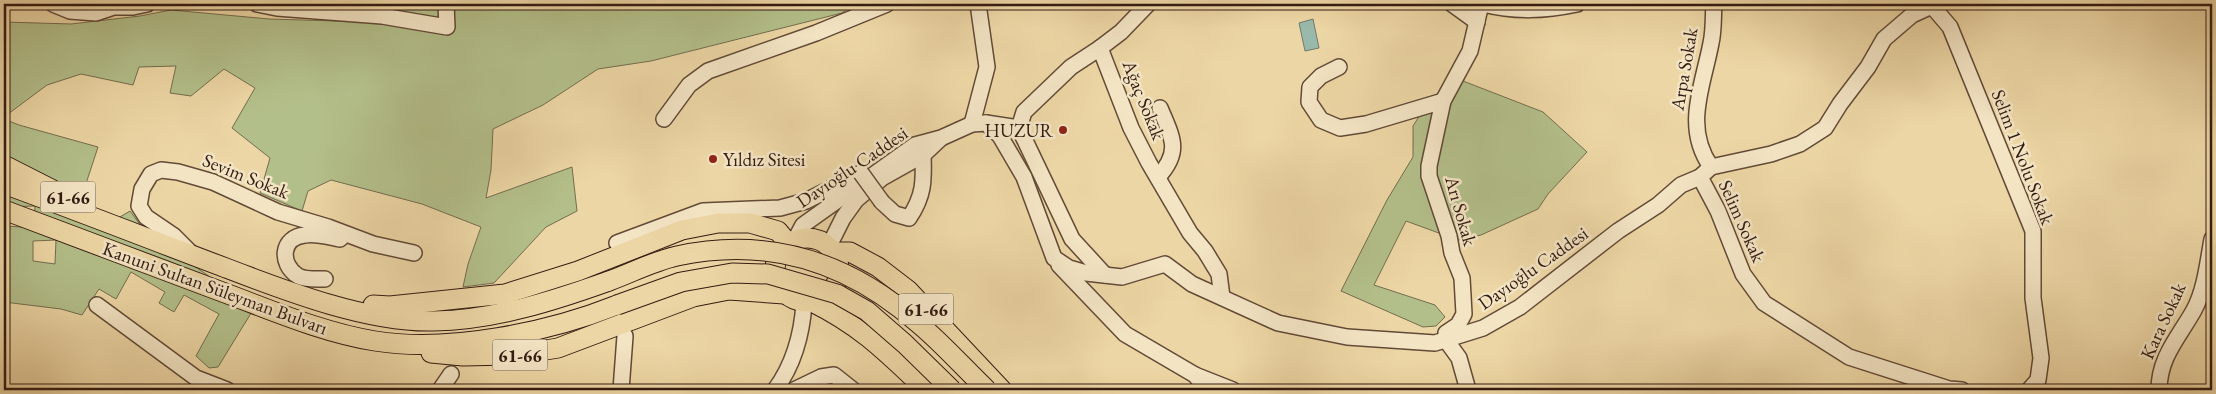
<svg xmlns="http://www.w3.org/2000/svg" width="2216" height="394" font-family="'EB Garamond',serif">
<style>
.green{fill:#b3bf8a;stroke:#736d4e;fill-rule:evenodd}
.water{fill:#99b9aa;stroke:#707a6d}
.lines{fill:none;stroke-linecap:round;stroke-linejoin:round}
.minor-casing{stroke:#624a37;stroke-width:18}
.major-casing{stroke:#331b12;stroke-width:21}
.minor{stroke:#f3e4c4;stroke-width:15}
.major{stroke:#edd6a5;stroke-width:19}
.minor-bridge-casing{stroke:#624a37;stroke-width:18;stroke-linecap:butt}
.major-bridge-casing{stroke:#331b12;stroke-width:21;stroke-linecap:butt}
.minor-bridge{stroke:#f3e4c4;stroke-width:15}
.major-bridge{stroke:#edd6a5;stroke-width:19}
.poi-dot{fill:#8f2418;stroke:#f3e4c4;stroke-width:2}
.labels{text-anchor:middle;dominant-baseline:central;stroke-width:5;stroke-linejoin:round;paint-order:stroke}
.shield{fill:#f3e4c4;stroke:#6d5747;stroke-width:1}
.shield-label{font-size:18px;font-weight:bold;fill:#331b12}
.street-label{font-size:19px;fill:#331b12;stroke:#f3e4c4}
.poi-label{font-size:19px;fill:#331b12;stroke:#f3e4c4;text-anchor:end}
</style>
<rect width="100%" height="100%" fill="#edd6a5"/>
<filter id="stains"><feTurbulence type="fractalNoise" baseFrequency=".004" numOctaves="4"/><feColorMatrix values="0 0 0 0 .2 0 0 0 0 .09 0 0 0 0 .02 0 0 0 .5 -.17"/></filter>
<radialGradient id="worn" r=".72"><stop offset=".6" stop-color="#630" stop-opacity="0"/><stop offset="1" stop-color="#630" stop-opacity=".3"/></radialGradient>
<g class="green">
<path d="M 379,4 L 513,4 L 519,7 L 522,4 L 853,4 L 842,13 L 651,61 L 598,69 L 543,105 L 493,129 L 491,170 L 486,198 L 572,167 L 577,211 L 546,227 L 494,283 L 463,287 L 468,264 L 481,227 L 422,204 L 331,180 L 308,191 L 302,211 L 260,193 L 270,158 L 232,128 L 255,88 L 224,69 L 191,96 L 170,93 L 176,66 L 139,67 L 133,85 L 81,74 L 47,85 L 4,117 L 4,22 L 71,24 L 140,16 L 171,10 L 269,19 L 371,22 L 378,12 Z"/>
<path d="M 1463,81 L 1543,112 L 1587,152 L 1548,194 L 1538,209 L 1481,235 L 1458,240 L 1406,221 L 1374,285 L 1435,305 L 1445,317 L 1436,326 L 1423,327 L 1341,291 L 1387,200 L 1413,157 L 1413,126 L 1423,110 L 1452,102 Z"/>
<path d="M 4,119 L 19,125 L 98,147 L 79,205 L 113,221 L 130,211 L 147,234 L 206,274 L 253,310 L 218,367 L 209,368 L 196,356 L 219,314 L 184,295 L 174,312 L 159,303 L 165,292 L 131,272 L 116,299 L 99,289 L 82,315 L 61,309 L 4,302 ZM 35,206 L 34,228 L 7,226 L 6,207 ZM 56,240 L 55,264 L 33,261 L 33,241 Z"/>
</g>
<path class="water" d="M 1313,19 L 1319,48 L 1305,51 L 1299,23 Z"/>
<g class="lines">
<g class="minor-casing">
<g id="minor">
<path d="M 53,4 L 70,11 L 96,13 L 114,7 L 133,7 L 147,4"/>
<path d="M 257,4 L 277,8 L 382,16 L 447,27 L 446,4"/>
<path d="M 1452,4 L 1477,22"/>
<path d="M 1483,4 C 1516,12 1544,11 1577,4"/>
<path d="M 1936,4 L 1912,15 L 1884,39 L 1868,67 L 1840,104 L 1825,128 L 1800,144 L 1771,154 L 1711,167 L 1700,177 L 1718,211 L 1743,274 L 1764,303 L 1849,357 L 1949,389 L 1962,390"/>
<path d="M 1932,6 L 1950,27 L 2033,231 L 2033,298 L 2041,358 L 2038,380 L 2029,390"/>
<path d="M 1100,48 L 1121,32 L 1148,4"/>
<path d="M 1339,67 L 1321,76 L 1310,87 L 1309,102 L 1321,120 L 1340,128 L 1366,124 L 1443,101"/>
<path d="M 664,119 L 689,85 L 708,71 L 816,33 L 887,4"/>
<path d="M 986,123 L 1019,128 L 1024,112 L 1071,67 L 1100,48 L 1131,128 L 1149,163 L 1190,233 L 1205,251 L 1219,274 L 1222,297"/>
<path d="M 972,124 L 987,67 L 978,4"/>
<path d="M 1019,128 L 1072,239 L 1105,275"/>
<path d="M 1711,167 C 1683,127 1703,86 1711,43 C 1714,30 1713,16 1714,4"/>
<path d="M 1158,177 C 1182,151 1172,137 1160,108"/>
<path d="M 882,202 L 895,214 L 909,218 C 924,196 924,181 923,155"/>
<path d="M 795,240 L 803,225 L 915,145 L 941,138 L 972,124 L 986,123 L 1000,136 L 1024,177 L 1054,258 L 1069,268 L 1086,273 L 1122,277 L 1165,264 L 1192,284 L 1278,323 L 1347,337 L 1435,343 L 1483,328 L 1520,307 L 1618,231 L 1658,205 L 1681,185 L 1700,177"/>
<path d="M 617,243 L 703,211 L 780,208 L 806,201 L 861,173"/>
<path d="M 829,246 L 843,218 L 856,200 L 882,178 L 923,155 L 940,139"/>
<path d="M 192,254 L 174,236 L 146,217 L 139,206 L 142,189 L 151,174 L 161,170 L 178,172 L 213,182 L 278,212 L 328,227 L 373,244 L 414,253"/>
<path d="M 1059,265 L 1125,334 L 1195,375 L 1207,390"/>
<path d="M 325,279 C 317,279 305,280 298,276 C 279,264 281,237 305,235 C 316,233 329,237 340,239 L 343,236"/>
<path d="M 97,305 L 196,378 L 227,390"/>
<path d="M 1195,375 L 1233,390"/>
<path d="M 440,390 L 451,374"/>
<path d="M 621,390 L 625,336"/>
<path d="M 775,390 C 794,364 802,335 804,303"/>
<path d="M 794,390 L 821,377 L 834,375 L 853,390"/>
<path d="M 1468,390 L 1459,358 L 1446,340 L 1446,333 L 1458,325 L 1464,314 L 1462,278 L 1452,253 L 1449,236 L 1429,176 L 1429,166 L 1443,101 L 1470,51 L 1481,4"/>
<path d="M 2159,390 C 2159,357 2179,337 2194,310 C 2205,290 2208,261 2212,239"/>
</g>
</g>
<g class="major-casing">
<g id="major">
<path d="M 4,165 L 63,195"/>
<path d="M 4,184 C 78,211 152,240 226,268 C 286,291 369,323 434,321 C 494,320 553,301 609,281"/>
<path d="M 4,210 C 75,237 146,263 217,290 C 269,309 320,332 375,341 C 449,353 549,332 617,305"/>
<circle cx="807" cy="270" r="32"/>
<path d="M 834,252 L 850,252 L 878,267 L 908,290 L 1002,390"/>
<path d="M 812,302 C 861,326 887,353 926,390"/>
<path d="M 373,305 L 390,306 L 505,294 L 578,271 L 682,230 L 718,223 L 750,223 L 778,231 L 788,243"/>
<path d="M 431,353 L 463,356 L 515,355 L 558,348 L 693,297 L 729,290 L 784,294"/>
</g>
</g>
<use href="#minor" class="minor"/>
<use href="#major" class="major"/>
<g class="minor-bridge-casing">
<path id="minor-bridge" d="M 861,173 L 882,202"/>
</g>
<g class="major-bridge-casing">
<g id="major-bridge">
<path d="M 609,281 C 631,273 654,261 677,256 C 769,236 849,262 919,324 C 943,344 964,368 987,390"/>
<path d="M 617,305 L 681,282 L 732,273 L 768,274 L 837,294 L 867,311 L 905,344 L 952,390"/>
</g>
</g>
<use href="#minor-bridge" class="minor-bridge"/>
<use href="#major-bridge" class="major-bridge"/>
</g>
<g class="poi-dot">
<circle cx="1063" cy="130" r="5"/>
<circle cx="713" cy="159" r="5"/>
</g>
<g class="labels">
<g class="shield">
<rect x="40.5" y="181.5" width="55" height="31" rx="4"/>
<rect x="898.5" y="293.5" width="55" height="31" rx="4"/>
<rect x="492.5" y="339.5" width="55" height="31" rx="4"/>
</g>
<g class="shield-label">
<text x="68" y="197">61-66</text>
<text x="926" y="309">61-66</text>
<text x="520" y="355">61-66</text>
</g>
<g class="street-label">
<text transform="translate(1684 69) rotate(-80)">Arpa Sokak</text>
<text transform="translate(1144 100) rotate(68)">Ağaç Sokak</text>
<text transform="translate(2023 157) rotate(69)">Selim 1 Nolu Sokak</text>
<text transform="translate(852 167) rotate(-34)">Dayıoğlu Caddesi</text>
<text transform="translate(246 176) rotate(22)">Sevim Sokak</text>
<text transform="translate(1461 211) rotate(74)">Arı Sokak</text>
<text transform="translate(1742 221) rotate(66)">Selim Sokak</text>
<text transform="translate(1533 268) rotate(-35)">Dayıoğlu Caddesi</text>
<text transform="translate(215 288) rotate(20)">Kanuni Sultan Süleyman Bulvarı</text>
<text transform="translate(2163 321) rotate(-65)">Kara Sokak</text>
</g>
<g class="poi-label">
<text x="1053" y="130">HUZUR</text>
<text x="723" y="159" text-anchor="start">Yıldız Sitesi</text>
</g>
</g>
<rect width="2216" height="394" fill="none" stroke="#edd6a5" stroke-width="20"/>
<rect x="5" y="5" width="2206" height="384" fill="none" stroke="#331b12" stroke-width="2.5"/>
<rect x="10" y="10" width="2196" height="374" fill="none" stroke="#331b12"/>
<rect width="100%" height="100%" filter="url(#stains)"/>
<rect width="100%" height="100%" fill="url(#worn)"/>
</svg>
